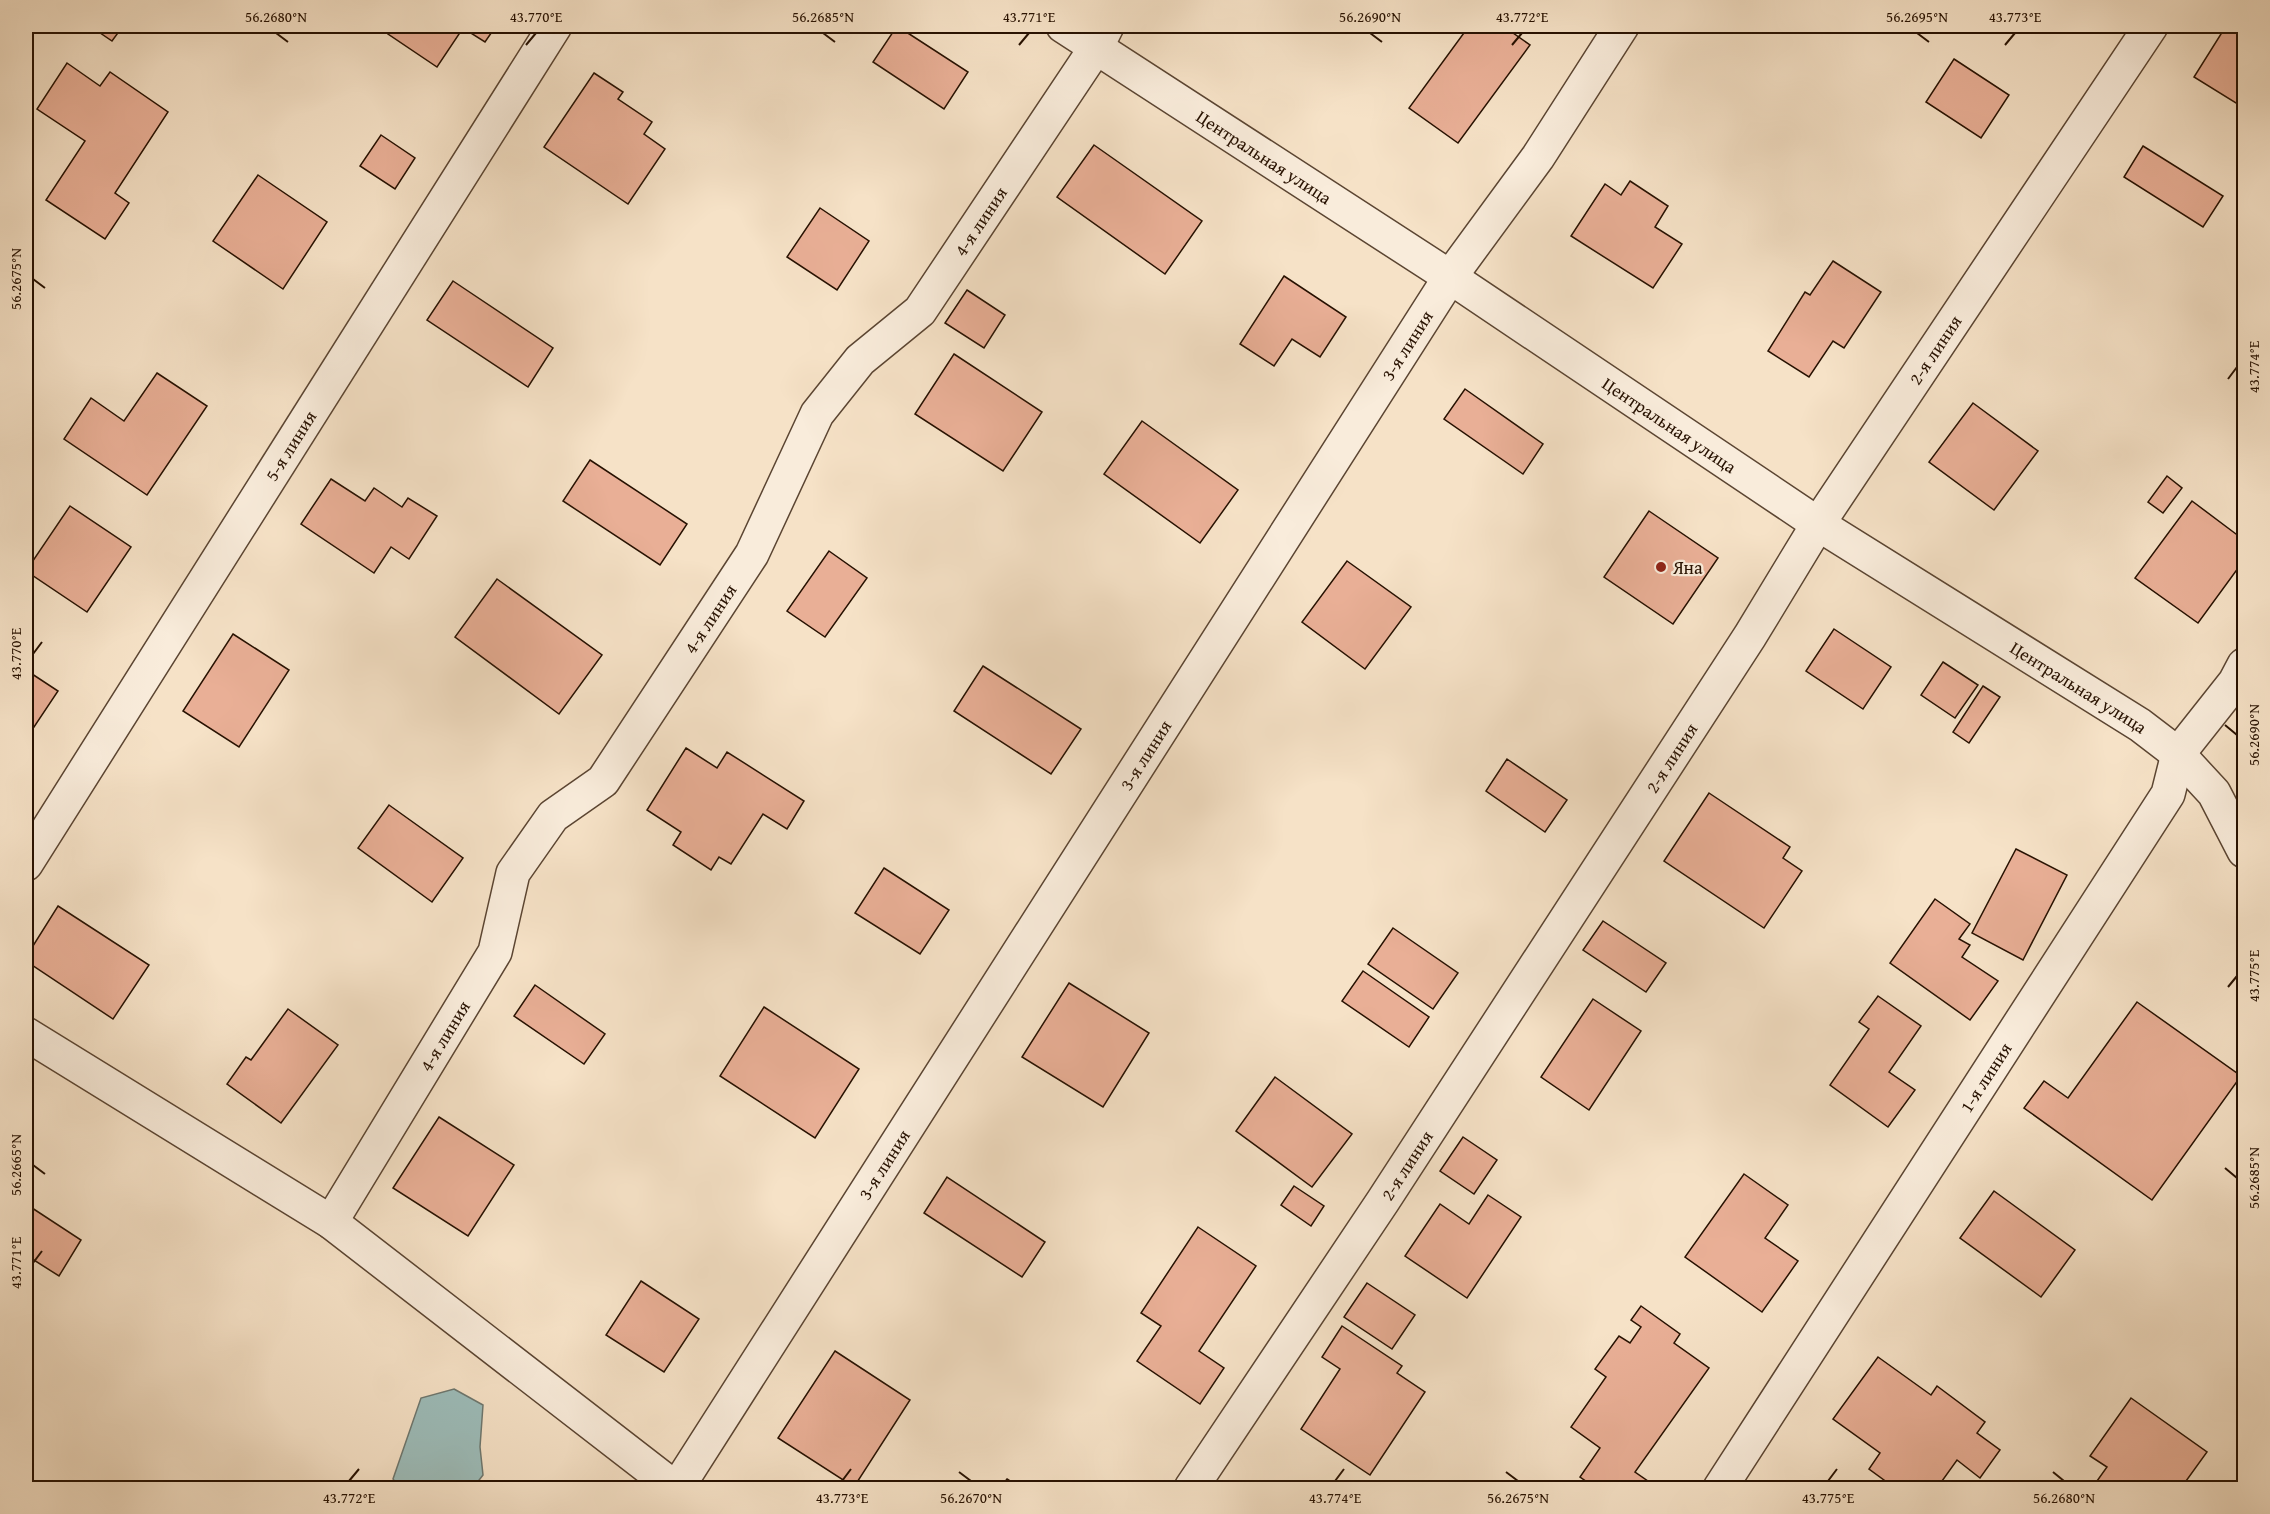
<svg xmlns="http://www.w3.org/2000/svg" width="2270" height="1514" font-family="'Gentium Book Plus',serif">
<style>
.water{fill:#9dbdba;stroke:#6e7870;stroke-width:1.5}
.building{fill:#e9af96;stroke:#271101;stroke-width:1.5}
.lines{fill:none;stroke-linecap:round;stroke-linejoin:round}
.street-casing{stroke:#5b4532;stroke-width:36}
.street{stroke:#f9ecdb;stroke-width:33}
.ticks{fill:none;stroke:#271101;stroke-width:2}
.poi-dot{fill:#8f2418;stroke:#f9ecdb;stroke-width:2}
.labels{text-anchor:middle;dominant-baseline:central;stroke-width:4.5;stroke-linejoin:round;paint-order:stroke}
.street-label{font-size:18px;fill:#271101;stroke:#f9ecdb}
.poi-label{font-size:18px;fill:#271101;stroke:#f9ecdb;text-anchor:start}
.neatline{fill:none;stroke:#271101;stroke-width:2}
.ticks-label{font-size:15px;text-anchor:middle;fill:#271101}
</style>
<rect width="100%" height="100%" fill="#f6e2c7"/>
<filter id="stains"><feTurbulence type="fractalNoise" baseFrequency=".00333" numOctaves="4"/><feColorMatrix values="0 0 0 0 .2 0 0 0 0 .09 0 0 0 0 .02 0 0 0 .5 -.17"/></filter>
<radialGradient id="worn" r=".72"><stop offset=".6" stop-color="#630" stop-opacity="0"/><stop offset="1" stop-color="#630" stop-opacity=".3"/></radialGradient>
<path class="water" d="M 454,1389 L 483,1405 L 480,1447 L 483,1475 L 473,1488 L 399,1488 L 393,1479 L 421,1398 Z"/>
<g class="building">
<path d="M 90,26 L 123,26 L 112,41 Z"/>
<path d="M 393,26 L 496,26 L 485,42 L 463,28 L 437,67 L 388,34 Z"/>
<path d="M 897,26 L 968,72 L 944,109 L 873,62 Z"/>
<path d="M 1469,26 L 1503,26 L 1530,45 L 1458,143 L 1409,108 Z"/>
<path d="M 2079,26 L 2093,26 L 2088,32 Z"/>
<path d="M 2226,26 L 2244,35 L 2244,108 L 2194,77 Z"/>
<path d="M 1954,59 L 2009,95 L 1981,138 L 1926,102 Z"/>
<path d="M 67,63 L 100,86 L 110,72 L 168,112 L 115,193 L 129,203 L 105,239 L 46,200 L 85,141 L 37,109 Z"/>
<path d="M 594,73 L 623,92 L 618,99 L 652,122 L 644,134 L 665,149 L 628,204 L 544,147 Z"/>
<path d="M 381,135 L 415,158 L 395,189 L 360,166 Z"/>
<path d="M 1094,145 L 1202,221 L 1165,274 L 1057,197 Z"/>
<path d="M 2143,146 L 2223,196 L 2203,227 L 2124,177 Z"/>
<path d="M 258,175 L 327,222 L 283,289 L 213,241 Z"/>
<path d="M 1630,181 L 1668,206 L 1655,227 L 1682,244 L 1653,288 L 1571,236 L 1605,184 L 1621,195 Z"/>
<path d="M 820,208 L 869,241 L 837,290 L 787,257 Z"/>
<path d="M 1833,261 L 1881,292 L 1844,348 L 1833,341 L 1809,377 L 1768,351 L 1805,292 L 1810,295 Z"/>
<path d="M 1284,276 L 1346,317 L 1320,357 L 1292,339 L 1274,366 L 1240,344 Z"/>
<path d="M 453,281 L 553,348 L 528,387 L 427,320 Z"/>
<path d="M 967,290 L 1005,315 L 984,348 L 945,323 Z"/>
<path d="M 954,354 L 1042,412 L 1003,471 L 915,414 Z"/>
<path d="M 157,373 L 207,406 L 147,495 L 64,439 L 91,398 L 124,421 Z"/>
<path d="M 1465,389 L 1543,444 L 1523,474 L 1444,419 Z"/>
<path d="M 1973,403 L 2038,451 L 1994,510 L 1929,462 Z"/>
<path d="M 1142,421 L 1238,490 L 1200,543 L 1104,474 Z"/>
<path d="M 590,460 L 687,524 L 660,565 L 563,501 Z"/>
<path d="M 2167,476 L 2182,488 L 2163,513 L 2148,502 Z"/>
<path d="M 331,479 L 365,501 L 374,488 L 402,507 L 408,498 L 437,516 L 409,559 L 391,547 L 374,573 L 301,524 Z"/>
<path d="M 2192,501 L 2244,540 L 2244,560 L 2198,623 L 2135,578 Z"/>
<path d="M 70,506 L 131,547 L 87,612 L 26,571 Z"/>
<path d="M 1649,511 L 1718,558 L 1673,624 L 1604,577 Z"/>
<path d="M 829,551 L 867,578 L 825,637 L 787,611 Z"/>
<path d="M 1347,561 L 1411,607 L 1365,669 L 1302,622 Z"/>
<path d="M 497,579 L 602,655 L 559,714 L 455,637 Z"/>
<path d="M 1834,629 L 1891,667 L 1863,709 L 1806,671 Z"/>
<path d="M 233,634 L 289,670 L 239,747 L 183,711 Z"/>
<path d="M 1943,662 L 1978,685 L 1955,718 L 1921,695 Z"/>
<path d="M 983,666 L 1081,729 L 1051,774 L 954,711 Z"/>
<path d="M 26,670 L 58,691 L 34,727 L 26,722 Z"/>
<path d="M 1983,686 L 2000,697 L 1969,743 L 1953,732 Z"/>
<path d="M 686,748 L 717,768 L 727,752 L 804,801 L 787,829 L 763,814 L 731,864 L 719,857 L 711,870 L 673,845 L 681,832 L 647,810 Z"/>
<path d="M 1507,759 L 1567,800 L 1545,832 L 1486,791 Z"/>
<path d="M 1709,793 L 1790,847 L 1783,858 L 1802,871 L 1764,928 L 1664,861 Z"/>
<path d="M 389,805 L 463,858 L 432,902 L 358,848 Z"/>
<path d="M 2016,849 L 2067,875 L 2023,960 L 1972,933 Z"/>
<path d="M 884,868 L 949,910 L 920,954 L 855,913 Z"/>
<path d="M 1935,899 L 1970,924 L 1959,939 L 1970,945 L 1962,957 L 1998,981 L 1970,1020 L 1890,963 Z"/>
<path d="M 58,906 L 149,965 L 113,1019 L 26,961 L 26,957 Z"/>
<path d="M 1603,921 L 1666,963 L 1646,992 L 1583,950 Z"/>
<path d="M 1393,928 L 1458,973 L 1433,1009 L 1368,964 Z"/>
<path d="M 1363,971 L 1429,1017 L 1409,1047 L 1342,1001 Z"/>
<path d="M 1069,983 L 1149,1033 L 1103,1107 L 1022,1057 Z"/>
<path d="M 535,985 L 605,1034 L 584,1064 L 514,1016 Z"/>
<path d="M 1878,996 L 1921,1026 L 1889,1072 L 1915,1090 L 1888,1127 L 1830,1085 L 1869,1029 L 1859,1022 Z"/>
<path d="M 1593,999 L 1641,1031 L 1589,1110 L 1541,1077 Z"/>
<path d="M 2137,1002 L 2241,1076 L 2152,1200 L 2024,1108 L 2044,1081 L 2068,1098 Z"/>
<path d="M 764,1007 L 859,1069 L 815,1138 L 720,1076 Z"/>
<path d="M 288,1009 L 338,1045 L 281,1123 L 227,1084 L 246,1057 L 251,1060 Z"/>
<path d="M 1275,1077 L 1352,1134 L 1312,1187 L 1236,1131 Z"/>
<path d="M 439,1117 L 514,1165 L 468,1236 L 393,1188 Z"/>
<path d="M 1463,1137 L 1497,1160 L 1474,1194 L 1440,1171 Z"/>
<path d="M 1744,1174 L 1788,1205 L 1765,1238 L 1798,1261 L 1762,1312 L 1685,1257 Z"/>
<path d="M 947,1177 L 1045,1242 L 1022,1277 L 924,1213 Z"/>
<path d="M 1294,1186 L 1324,1206 L 1311,1226 L 1281,1205 Z"/>
<path d="M 1994,1191 L 2075,1250 L 2041,1297 L 1960,1238 Z"/>
<path d="M 1488,1195 L 1521,1217 L 1467,1298 L 1405,1256 L 1440,1204 L 1469,1224 Z"/>
<path d="M 26,1204 L 81,1240 L 59,1276 L 26,1255 Z"/>
<path d="M 1198,1227 L 1256,1266 L 1199,1351 L 1224,1368 L 1200,1404 L 1137,1361 L 1161,1326 L 1141,1313 Z"/>
<path d="M 641,1281 L 699,1319 L 664,1372 L 606,1335 Z"/>
<path d="M 1367,1283 L 1415,1315 L 1392,1349 L 1344,1317 Z"/>
<path d="M 1641,1306 L 1680,1334 L 1674,1343 L 1709,1368 L 1635,1472 L 1658,1488 L 1596,1488 L 1580,1477 L 1600,1448 L 1571,1427 L 1606,1377 L 1595,1369 L 1619,1336 L 1630,1343 L 1641,1327 L 1631,1320 Z"/>
<path d="M 1342,1326 L 1402,1366 L 1397,1373 L 1425,1392 L 1370,1475 L 1301,1429 L 1340,1369 L 1322,1357 Z"/>
<path d="M 835,1351 L 910,1400 L 854,1487 L 778,1438 Z"/>
<path d="M 1878,1357 L 1931,1395 L 1937,1386 L 1985,1422 L 1977,1433 L 2000,1450 L 1980,1478 L 1957,1460 L 1937,1488 L 1895,1488 L 1869,1469 L 1880,1453 L 1833,1419 Z"/>
<path d="M 2131,1398 L 2207,1452 L 2181,1488 L 2092,1488 L 2107,1467 L 2090,1456 Z"/>
<path d="M 1007,1479 L 1021,1488 L 1000,1488 Z"/>
</g>
<g class="lines">
<g class="street-casing">
<g id="street">
<path id="s1" d="M 1063,26 L 1450,277 L 1818,524 L 2140,725 L 2178,754 L 2214,793 L 2244,851"/>
<path id="s2" d="M 26,864 L 555,26"/>
<path d="M 26,1034 L 331,1222 L 675,1488"/>
<path id="s3" d="M 331,1222 L 495,952 L 513,873 L 553,816 L 603,781 L 752,554 L 817,414 L 860,360 L 920,311 L 1097,46 L 1107,26"/>
<path id="s4" d="M 677,1488 L 1450,277 L 1538,157 L 1622,26"/>
<path id="s5" d="M 1191,1488 L 1383,1201 L 1750,636 L 1818,524 L 2151,26"/>
<path id="s6" d="M 1720,1488 L 2168,794 L 2178,754 L 2235,682 L 2244,665"/>
</g>
</g>
<use href="#street" class="street"/>
</g>
<path class="ticks" d="M 276,33 L 288,42M 823,33 L 835,42M 1370,33 L 1382,42M 1917,33 L 1929,42M 526,45 L 536,33M 1019,45 L 1029,33M 1512,45 L 1522,33M 2005,45 L 2015,33M 33,279 L 45,288M 2228,379 L 2237,367M 33,654 L 42,642M 2225,725 L 2237,735M 2228,987 L 2237,976M 33,1165 L 45,1174M 2225,1168 L 2237,1178M 33,1263 L 42,1251M 959,1472 L 971,1481M 1506,1472 L 1518,1481M 2053,1472 L 2064,1481M 349,1481 L 359,1469M 842,1481 L 851,1469M 1335,1481 L 1344,1469M 1828,1481 L 1837,1469"/>
<circle class="poi-dot" cx="1661" cy="567" r="6"/>
<g class="labels">
<g class="street-label">
<text stroke="none"><textPath href="#s1" startOffset="240">Центральная улица</textPath></text>
<text stroke="none"><textPath href="#s3" startOffset="1208">4-я линия</textPath></text>
<text stroke="none"><textPath href="#s4" startOffset="1356">3-я линия</textPath></text>
<text stroke="none"><textPath href="#s5" startOffset="1360">2-я линия</textPath></text>
<text stroke="none"><textPath href="#s1" startOffset="726">Центральная улица</textPath></text>
<text stroke="none"><textPath href="#s2" startOffset="495">5-я линия</textPath></text>
<text stroke="none"><textPath href="#s3" startOffset="722">4-я линия</textPath></text>
<text stroke="none"><textPath href="#s1" startOffset="1212">Центральная улица</textPath></text>
<text stroke="none"><textPath href="#s4" startOffset="870">3-я линия</textPath></text>
<text stroke="none"><textPath href="#s5" startOffset="874">2-я линия</textPath></text>
<text stroke="none"><textPath href="#s3" startOffset="218">4-я линия</textPath></text>
<text stroke="none"><textPath href="#s6" startOffset="489">1-я линия</textPath></text>
<text stroke="none"><textPath href="#s4" startOffset="384">3-я линия</textPath></text>
<text stroke="none"><textPath href="#s5" startOffset="388">2-я линия</textPath></text>
</g>
<g class="poi-label">
<text x="1673" y="567">Яна</text>
</g>
</g>
<rect width="2270" height="1514" fill="none" stroke="#f6e2c7" stroke-width="66"/>
<rect x="33" y="33" width="2204" height="1448" class="neatline"/>
<g class="ticks-label">
<text x="276" y="22">56.2680°N</text>
<text x="536" y="22">43.770°E</text>
<text x="823" y="22">56.2685°N</text>
<text x="1029" y="22">43.771°E</text>
<text x="1370" y="22">56.2690°N</text>
<text x="1522" y="22">43.772°E</text>
<text x="1917" y="22">56.2695°N</text>
<text x="2015" y="22">43.773°E</text>
<text transform="translate(16 279) rotate(-90)" y="5">56.2675°N</text>
<text transform="translate(2254 367) rotate(-90)" y="5">43.774°E</text>
<text transform="translate(16 654) rotate(-90)" y="5">43.770°E</text>
<text transform="translate(2254 735) rotate(-90)" y="5">56.2690°N</text>
<text transform="translate(2254 976) rotate(-90)" y="5">43.775°E</text>
<text transform="translate(16 1165) rotate(-90)" y="5">56.2665°N</text>
<text transform="translate(2254 1178) rotate(-90)" y="5">56.2685°N</text>
<text transform="translate(16 1263) rotate(-90)" y="5">43.771°E</text>
<text x="349" y="1503">43.772°E</text>
<text x="842" y="1503">43.773°E</text>
<text x="971" y="1503">56.2670°N</text>
<text x="1335" y="1503">43.774°E</text>
<text x="1518" y="1503">56.2675°N</text>
<text x="1828" y="1503">43.775°E</text>
<text x="2064" y="1503">56.2680°N</text>
</g>
<rect width="100%" height="100%" filter="url(#stains)"/>
<rect width="100%" height="100%" fill="url(#worn)"/>
</svg>
